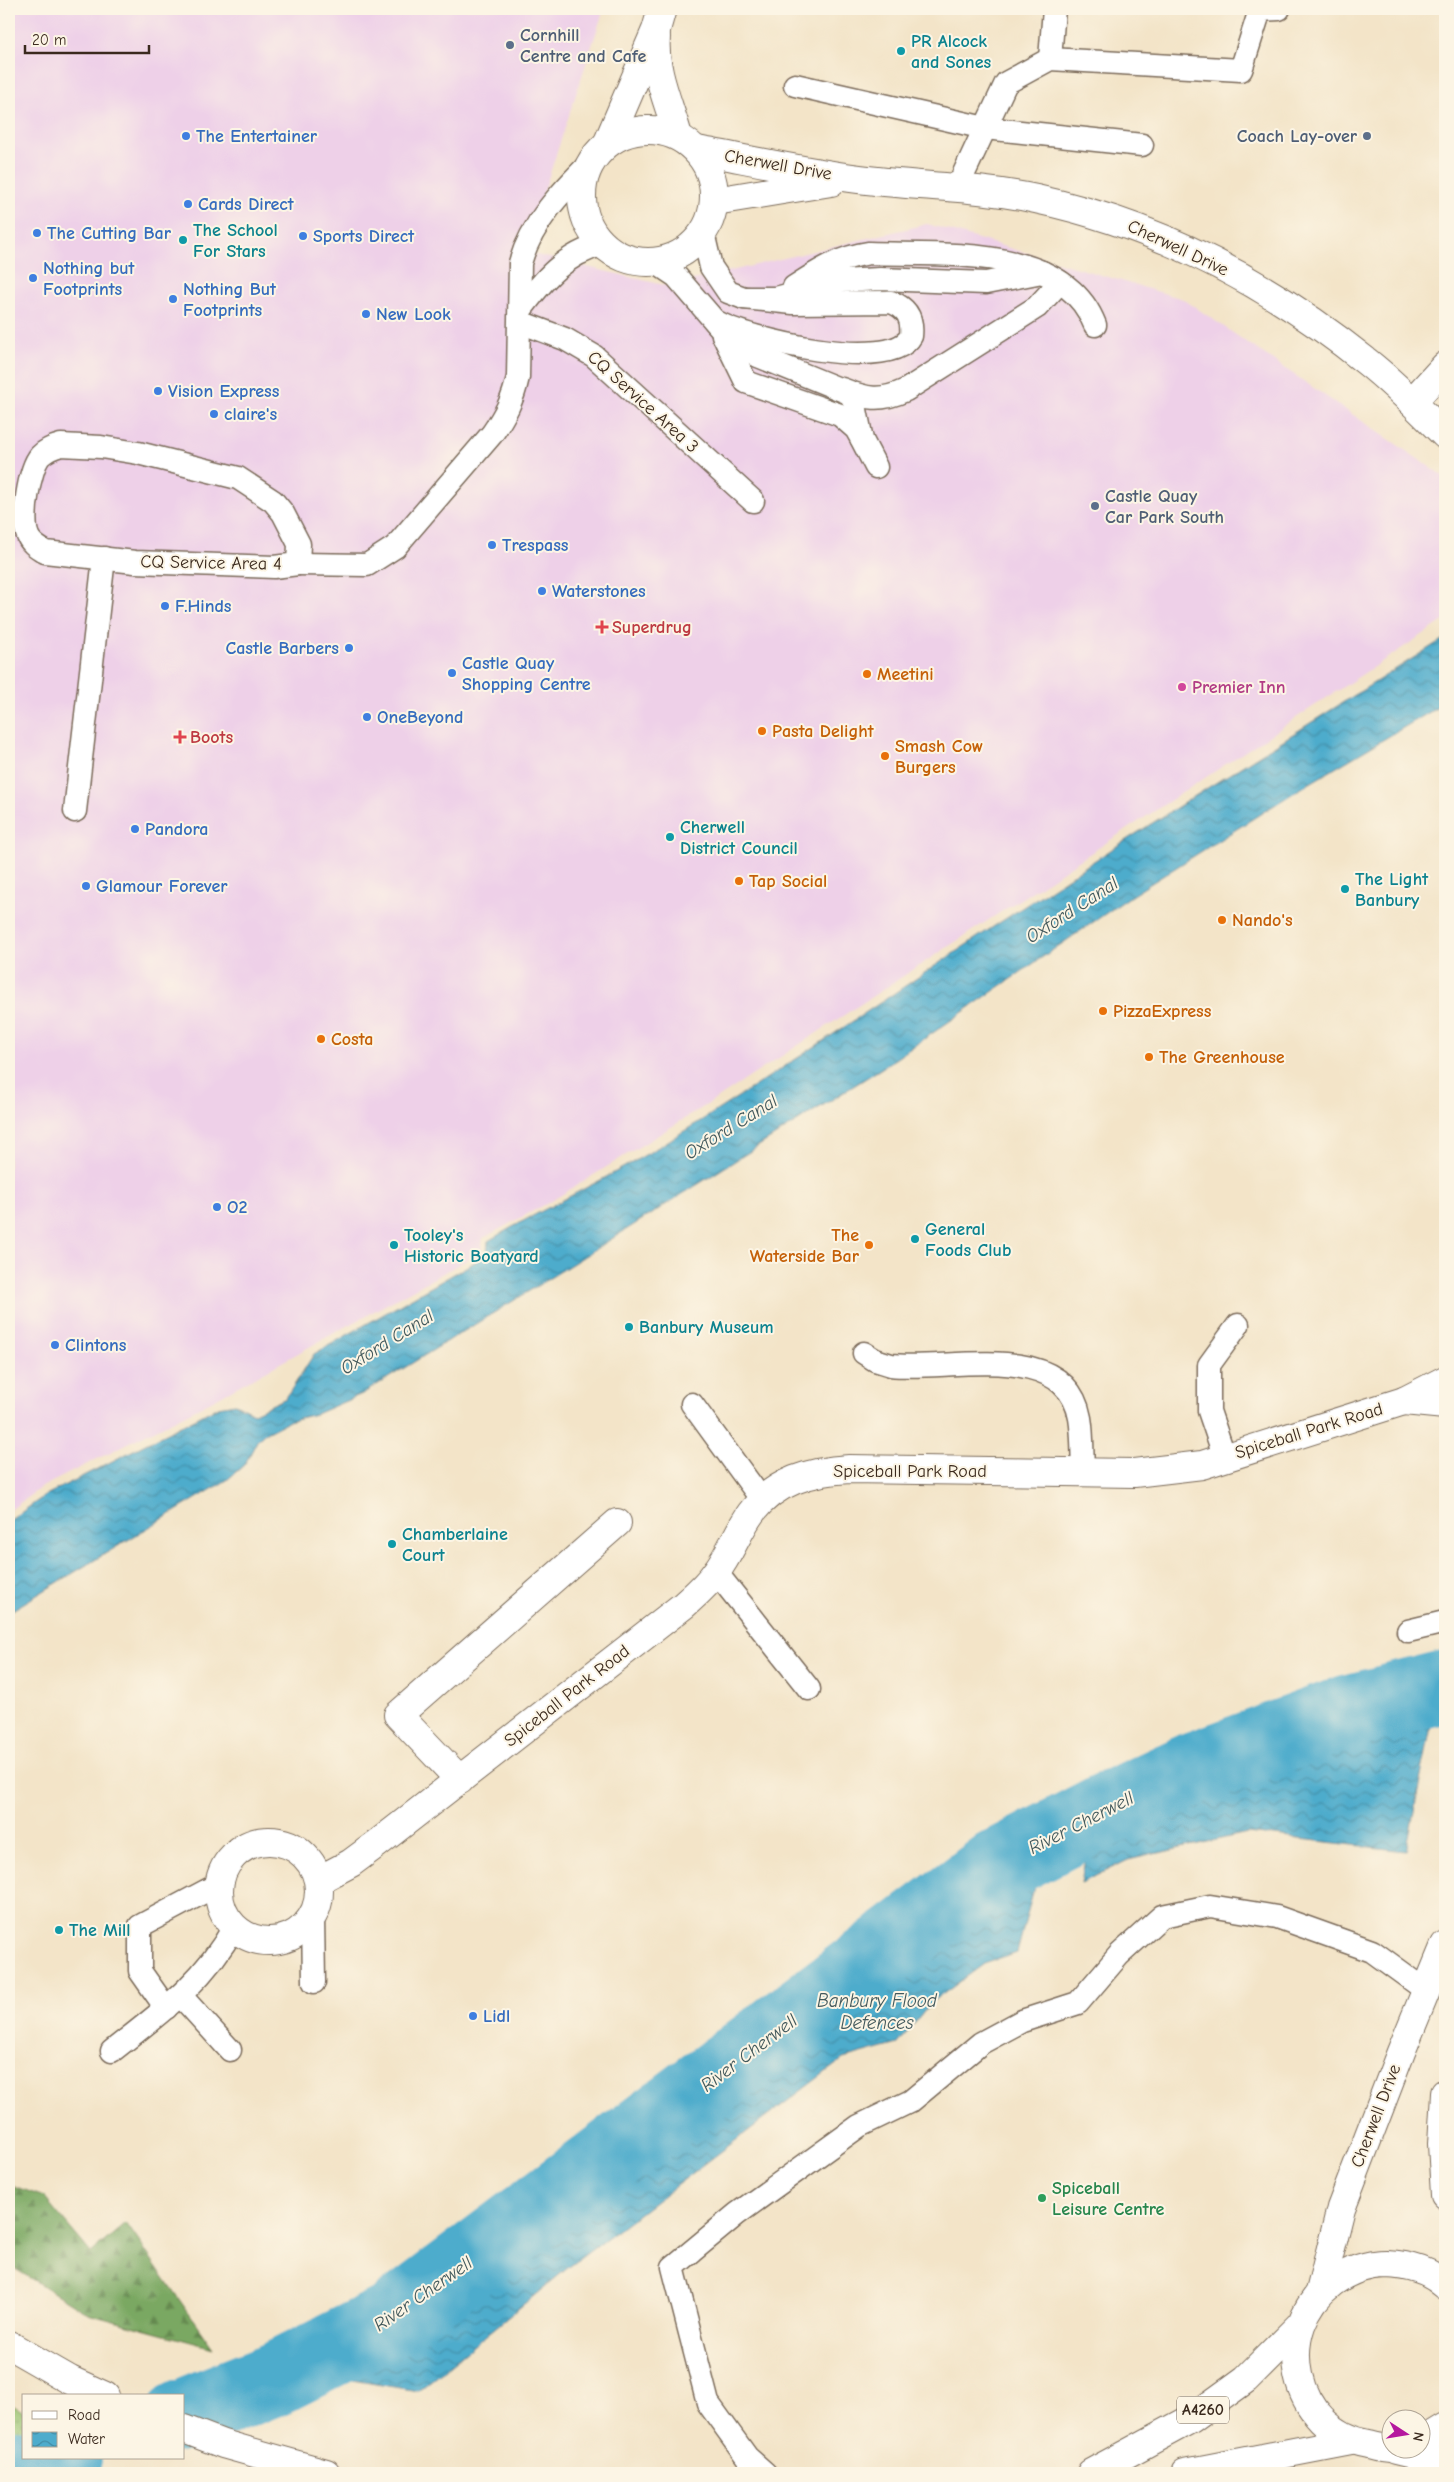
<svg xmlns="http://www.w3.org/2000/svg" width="1454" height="2482" font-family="'Comic Neue',sans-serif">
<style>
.built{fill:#eed0e8}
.forest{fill:url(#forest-firs);stroke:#5a6940}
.park{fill:url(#park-dots);stroke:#6a7646}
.water{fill:url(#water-waves);stroke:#446b75}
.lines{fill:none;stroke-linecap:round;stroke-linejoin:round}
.river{stroke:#4eaccc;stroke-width:74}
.service-casing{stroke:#7b6b5a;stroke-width:25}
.minor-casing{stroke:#7b6b5a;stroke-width:30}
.tertiary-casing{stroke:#7b6b5a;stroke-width:30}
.primary-casing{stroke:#7b6b5a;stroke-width:30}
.service{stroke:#fff;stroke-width:22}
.minor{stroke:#fff;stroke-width:28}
.tertiary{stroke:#fff;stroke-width:28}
.primary{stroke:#fff;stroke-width:28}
.service-dot{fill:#5c6f8a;stroke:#fcf5e5;stroke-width:2}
.culture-dot{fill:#0f9aa8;stroke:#fcf5e5;stroke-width:2}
.shop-dot{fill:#3f7fe0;stroke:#fcf5e5;stroke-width:2}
.health-dot{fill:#e0444e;stroke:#fcf5e5;stroke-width:2}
.food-dot{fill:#e8710a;stroke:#fcf5e5;stroke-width:2}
.hotel-dot{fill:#d1479c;stroke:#fcf5e5;stroke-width:2}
.leisure-dot{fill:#2e9e5b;stroke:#fcf5e5;stroke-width:2}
.labels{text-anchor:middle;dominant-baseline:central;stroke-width:4;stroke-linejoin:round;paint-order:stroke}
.shield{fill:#fcf5e5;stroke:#75675a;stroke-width:1}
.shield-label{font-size:16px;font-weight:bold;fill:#3b2a1e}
.service-label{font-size:18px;font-weight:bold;fill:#4e5e75;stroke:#fcf5e5;text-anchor:start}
.culture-label{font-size:18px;font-weight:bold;fill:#0d838f;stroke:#fcf5e5;text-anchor:start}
.shop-label{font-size:18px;font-weight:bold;fill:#366cbe;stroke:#fcf5e5;text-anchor:start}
.street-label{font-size:18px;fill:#3b2a1e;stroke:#fcf5e5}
.health-label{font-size:18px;font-weight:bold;fill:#be3a42;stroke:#fcf5e5;text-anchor:start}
.food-label{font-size:18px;font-weight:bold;fill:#c56008;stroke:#fcf5e5;text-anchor:start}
.hotel-label{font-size:18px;font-weight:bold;fill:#b23c85;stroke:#fcf5e5;text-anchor:start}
.leisure-label{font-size:18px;font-weight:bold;fill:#27864d;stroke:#fcf5e5;text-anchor:start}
.water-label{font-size:19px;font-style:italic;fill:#42585b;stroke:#fcf5e5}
</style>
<defs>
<pattern id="forest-firs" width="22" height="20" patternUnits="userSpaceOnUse" patternTransform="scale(1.25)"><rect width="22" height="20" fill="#7aa862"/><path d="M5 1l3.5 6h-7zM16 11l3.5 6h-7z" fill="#658950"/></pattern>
<pattern id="park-dots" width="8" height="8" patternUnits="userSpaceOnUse" patternTransform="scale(1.25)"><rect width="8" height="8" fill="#98c26f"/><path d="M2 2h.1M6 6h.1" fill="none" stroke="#7d9e5b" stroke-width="1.8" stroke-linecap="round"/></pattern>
<pattern id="water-waves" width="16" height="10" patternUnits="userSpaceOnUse" patternTransform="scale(1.25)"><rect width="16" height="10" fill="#4eaccc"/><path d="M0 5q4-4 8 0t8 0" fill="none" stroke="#428ca5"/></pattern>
</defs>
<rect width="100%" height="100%" fill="#fcf5e5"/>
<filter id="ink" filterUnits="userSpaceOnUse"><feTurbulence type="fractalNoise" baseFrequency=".02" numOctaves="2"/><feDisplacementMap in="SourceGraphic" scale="10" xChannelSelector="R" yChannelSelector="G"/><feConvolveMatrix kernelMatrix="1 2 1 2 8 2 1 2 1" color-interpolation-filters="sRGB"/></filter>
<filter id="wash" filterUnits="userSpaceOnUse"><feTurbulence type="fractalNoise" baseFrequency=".0096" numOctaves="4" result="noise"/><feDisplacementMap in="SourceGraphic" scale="20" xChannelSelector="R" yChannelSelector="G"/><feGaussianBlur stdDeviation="1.12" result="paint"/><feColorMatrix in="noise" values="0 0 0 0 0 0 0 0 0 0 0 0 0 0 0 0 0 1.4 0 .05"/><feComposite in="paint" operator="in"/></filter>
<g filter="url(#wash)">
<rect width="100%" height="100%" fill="#f3e4c8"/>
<path class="built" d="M 9,9 L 604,9 L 524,252 L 668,286 L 927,224 L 1183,299 L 1443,476 L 1445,480 L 1445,620 L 718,1098 L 550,1202 L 483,1238 L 481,1252 L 215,1399 L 40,1488 L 9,1511 Z"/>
<path class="forest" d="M 9,2184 L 44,2197 L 91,2253 L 126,2223 L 213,2348 L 88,2314 L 9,2265 Z"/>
<path class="park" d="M 9,2403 L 24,2412 L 24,2438 L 9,2440 Z"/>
<g class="water">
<path d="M 1445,638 L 1445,703 L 1295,792 L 1131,896 L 882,1068 L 526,1293 L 362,1394 L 316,1414 L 291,1420 L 264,1434 L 257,1441 L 245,1464 L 227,1480 L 9,1612 L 9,1521 L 46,1495 L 218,1407 L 235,1404 L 254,1413 L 286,1398 L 314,1354 L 487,1255 L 488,1241 C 542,1209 599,1183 652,1151 C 793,1065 927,969 1066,879 C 1191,797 1319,718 1445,638 Z"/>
<path d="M 1434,1712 L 1406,1851 L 1247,1833 L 1128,1860 L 1081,1883 L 1089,1833 L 1223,1768 L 1354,1719 Z"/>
<path d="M 1042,1857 L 1017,1953 L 984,1964 L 931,2003 L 898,2044 L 843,2059 L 569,2267 L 418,2391 L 328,2376 L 406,2329 L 759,2054 L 940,1920 Z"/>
</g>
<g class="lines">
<g class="river">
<path d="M 184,2415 L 279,2377 L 392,2320 L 996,1867 L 1107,1809 L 1193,1769 L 1350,1711 L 1445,1687"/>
<path d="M 9,2466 L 31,2467 L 65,2458"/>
</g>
</g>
</g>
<g filter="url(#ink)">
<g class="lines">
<g class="service-casing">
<g id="service">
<path d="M 1050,59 L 1054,9"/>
<path d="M 795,85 L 985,128 L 1142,145"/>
<path d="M 958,186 L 1006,83 L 1050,59 L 1241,70 L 1260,10 L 1279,9"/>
<path d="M 708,224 L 704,237 L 711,267 L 728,292 L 744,298 L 776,298 L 841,281 L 880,279 L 986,283 L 1042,272"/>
<path d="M 655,262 L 676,276 L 725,333 L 738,343 L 758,356 L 849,393 L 854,400 L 862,440 L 876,467"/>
<path d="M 794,287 C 818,271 840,257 869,253 C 941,256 1064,243 1095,325"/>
<path d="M 520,311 C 543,280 564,254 604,244"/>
<path d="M 715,321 C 746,339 891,374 911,336 C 913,318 907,308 891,302 L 793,303 L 744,298"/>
<path d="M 520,322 L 565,339 L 594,356 L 753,501"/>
<path d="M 723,335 L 746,382 L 840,415 L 856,429 L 861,438"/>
<path d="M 842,389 C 867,399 880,402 906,390 L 1037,307 L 1060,282"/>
<path d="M 61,445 L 101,447 L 138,453 L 238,478 L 273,501 L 283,513 L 299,544 L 298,564 L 274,567 L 135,562 L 45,552 C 38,547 31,544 28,536 C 21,521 29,469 40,456 C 46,450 53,447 61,445 Z"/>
<path d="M 298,564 L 367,565 L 395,547 L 492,434 C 505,415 513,400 518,377 L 520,263 C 532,222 561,192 590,163"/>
<path d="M 75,811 L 104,558"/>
<path d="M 864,1353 L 875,1360 L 891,1365 C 947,1372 1065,1337 1080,1418 C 1083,1435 1082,1454 1083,1471"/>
<path d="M 692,1404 L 762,1500"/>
<path d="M 1225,1458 L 1209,1411 L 1209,1365 L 1238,1325"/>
<path d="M 716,1572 L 809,1689"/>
<path d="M 1408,1631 L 1445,1622"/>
<path d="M 313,1917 L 314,1982"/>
<path d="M 181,1996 L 230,2050"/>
<path d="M 166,2008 L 140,1971 L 140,1926 L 219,1884"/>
<path d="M 112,2051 C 160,2013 204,1982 234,1927"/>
<path d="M 765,2473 L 747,2457 L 708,2403 L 673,2267 L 737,2214 L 859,2126 L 911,2101 L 981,2043 L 1022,2021 L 1078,2003 L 1119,1955 L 1162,1916 L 1210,1906 L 1277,1917 L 1372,1951 L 1427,1991"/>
</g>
</g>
<g class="minor-casing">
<g id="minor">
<path d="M 1412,402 L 1445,366"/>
<path d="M 1404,1401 L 1445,1405"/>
<path d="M 460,1780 L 398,1715 L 617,1523"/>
<circle cx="269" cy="1891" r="50"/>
<path d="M 319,1880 L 351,1863 L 378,1843 L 684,1605 C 695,1595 707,1585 716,1572 C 730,1554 738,1531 751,1513 C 775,1481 811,1471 849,1469 L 1134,1473 L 1202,1465 L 1404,1401 L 1445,1380"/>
</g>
</g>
<g class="tertiary-casing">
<g id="tertiary">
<path d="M 656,36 C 653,71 669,103 678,136"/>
<circle cx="648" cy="196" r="66"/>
<path d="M 608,142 L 656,30 L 662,9"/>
<path d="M 697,150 C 751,160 805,172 859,179 C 919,187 976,186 1036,199 C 1158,225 1270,284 1367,362 C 1395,384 1420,410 1445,435"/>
<path d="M 715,201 L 831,182"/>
<path d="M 1445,2093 L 1442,2144 L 1445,2195"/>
<path d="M 1320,2292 L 1341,2208 L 1401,2052 L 1445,1945"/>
</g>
</g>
<g class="primary-casing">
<g id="primary">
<path d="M 9,2345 L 70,2380 L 105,2396"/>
<path d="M 184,2429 L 223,2444 L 326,2473"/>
<path d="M 1422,2441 L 1445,2427"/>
<path d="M 1392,2448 C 1384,2448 1376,2446 1369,2444 C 1291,2430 1270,2329 1333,2282 C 1350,2270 1366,2264 1386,2264 C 1408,2265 1429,2270 1445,2285"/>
<path d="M 1395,2450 L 1445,2462"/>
<path d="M 1091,2473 L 1191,2419 L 1246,2379 L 1299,2326"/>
<path d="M 1185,2473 L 1351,2441"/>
</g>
</g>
<use href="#service" class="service"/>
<use href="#minor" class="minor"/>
<use href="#tertiary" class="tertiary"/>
<use href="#primary" class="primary"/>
</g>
</g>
<g class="service-dot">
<circle cx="510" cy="45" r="5"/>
<circle cx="1367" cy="136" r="5"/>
<circle cx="1095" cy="506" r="5"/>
</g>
<g class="culture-dot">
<circle cx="901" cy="51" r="5"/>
<circle cx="183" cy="240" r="5"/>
<circle cx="670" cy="837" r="5"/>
<circle cx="1345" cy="889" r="5"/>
<circle cx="915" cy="1239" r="5"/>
<circle cx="394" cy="1245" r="5"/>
<circle cx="629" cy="1327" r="5"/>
<circle cx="392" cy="1544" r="5"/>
<circle cx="59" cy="1930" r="5"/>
</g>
<g class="shop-dot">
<circle cx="186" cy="136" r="5"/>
<circle cx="188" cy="204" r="5"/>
<circle cx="37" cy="233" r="5"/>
<circle cx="303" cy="236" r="5"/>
<circle cx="33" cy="278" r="5"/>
<circle cx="173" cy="299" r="5"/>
<circle cx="366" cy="314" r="5"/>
<circle cx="158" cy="391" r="5"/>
<circle cx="214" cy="414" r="5"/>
<circle cx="492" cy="545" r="5"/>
<circle cx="542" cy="591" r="5"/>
<circle cx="165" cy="606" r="5"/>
<circle cx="349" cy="648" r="5"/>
<circle cx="452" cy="673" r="5"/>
<circle cx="367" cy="717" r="5"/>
<circle cx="135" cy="829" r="5"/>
<circle cx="86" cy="886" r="5"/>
<circle cx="217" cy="1207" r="5"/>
<circle cx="55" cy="1345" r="5"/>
<circle cx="473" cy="2016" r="5"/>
</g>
<g class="health-dot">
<path d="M599.5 619.5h5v5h5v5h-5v5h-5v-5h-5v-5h5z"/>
<path d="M177.5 729.5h5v5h5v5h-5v5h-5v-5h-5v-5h5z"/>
</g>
<g class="food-dot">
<circle cx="867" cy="674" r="5"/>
<circle cx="762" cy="731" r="5"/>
<circle cx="885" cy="756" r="5"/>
<circle cx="739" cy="881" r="5"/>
<circle cx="1222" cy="920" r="5"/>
<circle cx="1103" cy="1011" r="5"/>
<circle cx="321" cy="1039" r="5"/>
<circle cx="1149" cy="1057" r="5"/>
<circle cx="869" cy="1245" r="5"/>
</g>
<circle class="hotel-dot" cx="1182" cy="687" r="5"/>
<circle class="leisure-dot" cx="1042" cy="2198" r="5"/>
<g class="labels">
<rect class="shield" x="1177" y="2396.5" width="52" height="27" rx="4"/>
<g class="shield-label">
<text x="1203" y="2410">A4260</text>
</g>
<g class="service-label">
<text x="520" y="35">Cornhill<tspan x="520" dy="21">Centre and Cafe</tspan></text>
<text x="1357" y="136" text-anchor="end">Coach Lay-over</text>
<text x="1105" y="496">Castle Quay<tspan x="1105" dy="21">Car Park South</tspan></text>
</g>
<g class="culture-label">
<text x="911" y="41">PR Alcock<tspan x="911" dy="21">and Sones</tspan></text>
<text x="193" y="230">The School<tspan x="193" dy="21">For Stars</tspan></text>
<text x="680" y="827">Cherwell<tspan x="680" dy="21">District Council</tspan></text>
<text x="1355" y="879">The Light<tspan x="1355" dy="21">Banbury</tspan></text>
<text x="925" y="1229">General<tspan x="925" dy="21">Foods Club</tspan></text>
<text x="404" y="1235">Tooley's<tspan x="404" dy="21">Historic Boatyard</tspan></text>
<text x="639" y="1327">Banbury Museum</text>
<text x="402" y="1534">Chamberlaine<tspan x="402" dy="21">Court</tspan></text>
<text x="69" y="1930">The Mill</text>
</g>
<g class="shop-label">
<text x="196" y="136">The Entertainer</text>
<text x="198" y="204">Cards Direct</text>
<text x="47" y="233">The Cutting Bar</text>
<text x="313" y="236">Sports Direct</text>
<text x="43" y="268">Nothing but<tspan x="43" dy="21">Footprints</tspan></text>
<text x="183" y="289">Nothing But<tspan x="183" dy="21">Footprints</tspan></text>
<text x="376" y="314">New Look</text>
<text x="168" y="391">Vision Express</text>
<text x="224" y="414">claire's</text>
<text x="502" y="545">Trespass</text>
<text x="552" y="591">Waterstones</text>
<text x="175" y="606">F.Hinds</text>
<text x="339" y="648" text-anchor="end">Castle Barbers</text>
<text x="462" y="663">Castle Quay<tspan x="462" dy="21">Shopping Centre</tspan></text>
<text x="377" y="717">OneBeyond</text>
<text x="145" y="829">Pandora</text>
<text x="96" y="886">Glamour Forever</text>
<text x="227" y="1207">O2</text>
<text x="65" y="1345">Clintons</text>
<text x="483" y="2016">Lidl</text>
</g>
<g class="street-label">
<text transform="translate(778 165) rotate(10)">Cherwell Drive</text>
<text transform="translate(1178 248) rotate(25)">Cherwell Drive</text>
<text transform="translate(643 402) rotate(42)">CQ Service Area 3</text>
<text transform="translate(211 563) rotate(1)">CQ Service Area 4</text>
<text transform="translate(1309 1431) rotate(-17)">Spiceball Park Road</text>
<text x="910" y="1471">Spiceball Park Road</text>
<text transform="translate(567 1696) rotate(-38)">Spiceball Park Road</text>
<text transform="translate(1376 2116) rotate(-69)">Cherwell Drive</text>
</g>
<g class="health-label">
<text x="612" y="627">Superdrug</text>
<text x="190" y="737">Boots</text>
</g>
<g class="food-label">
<text x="877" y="674">Meetini</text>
<text x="772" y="731">Pasta Delight</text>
<text x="895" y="746">Smash Cow<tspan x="895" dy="21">Burgers</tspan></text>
<text x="749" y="881">Tap Social</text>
<text x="1232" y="920">Nando's</text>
<text x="1113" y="1011">PizzaExpress</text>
<text x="331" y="1039">Costa</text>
<text x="1159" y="1057">The Greenhouse</text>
<text x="859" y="1235" text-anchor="end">The<tspan x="859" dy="21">Waterside Bar</tspan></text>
</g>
<g class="hotel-label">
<text x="1192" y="687">Premier Inn</text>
</g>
<g class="leisure-label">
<text x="1052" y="2188">Spiceball<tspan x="1052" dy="21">Leisure Centre</tspan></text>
</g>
<g class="water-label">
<text transform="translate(1072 910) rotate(-33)">Oxford Canal</text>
<text transform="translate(731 1127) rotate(-32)">Oxford Canal</text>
<text transform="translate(387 1342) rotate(-32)">Oxford Canal</text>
<text transform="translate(1081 1823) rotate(-27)">River Cherwell</text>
<text x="877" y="2001">Banbury Flood<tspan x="877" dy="22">Defences</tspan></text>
<text transform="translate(749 2053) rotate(-37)">River Cherwell</text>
<text transform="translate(423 2294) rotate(-35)">River Cherwell</text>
</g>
</g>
<rect width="1454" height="2482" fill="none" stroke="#fcf5e5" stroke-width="30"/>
<rect x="22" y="2394" width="162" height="65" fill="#fcf5e5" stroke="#afa495"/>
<rect x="32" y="2411" width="25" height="8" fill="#ffffff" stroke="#afa495"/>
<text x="68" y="2420" font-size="15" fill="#3b2a1e">Road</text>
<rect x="32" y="2432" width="25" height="15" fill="url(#water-waves)" stroke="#afa495"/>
<text x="68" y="2444" font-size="15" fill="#3b2a1e">Water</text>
<g transform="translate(1406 2434) rotate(102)"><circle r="24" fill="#fcf5e5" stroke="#afa495"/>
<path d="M0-4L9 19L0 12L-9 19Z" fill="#b5179e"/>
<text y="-8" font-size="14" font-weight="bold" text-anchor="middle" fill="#3b2a1e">N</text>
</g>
<path d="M25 45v8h124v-8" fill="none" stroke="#3b2a1e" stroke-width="2.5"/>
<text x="32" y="45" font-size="15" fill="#3b2a1e" stroke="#fcf5e5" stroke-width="4" paint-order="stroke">20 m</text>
</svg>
